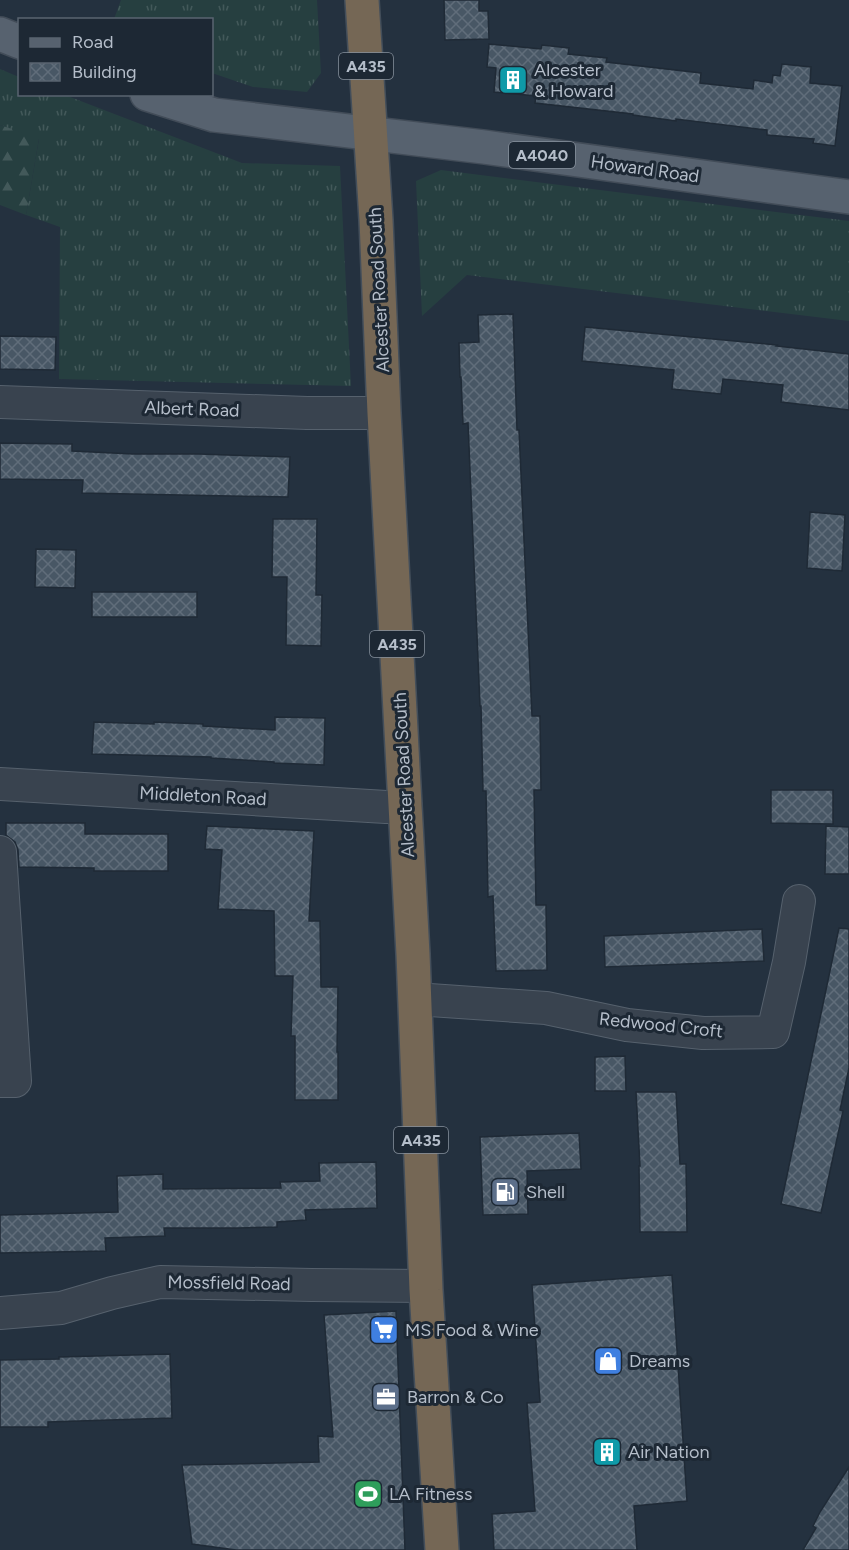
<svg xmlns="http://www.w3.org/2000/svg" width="849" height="1550" font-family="Figtree,sans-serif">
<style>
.grass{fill:url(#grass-tufts)}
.forest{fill:url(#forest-firs)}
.building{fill:url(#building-cross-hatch);stroke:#1f2a36;stroke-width:1.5}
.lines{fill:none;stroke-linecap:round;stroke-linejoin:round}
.street-casing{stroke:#56616d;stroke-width:34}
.primary-casing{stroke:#424c58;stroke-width:36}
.highway-casing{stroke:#434e5a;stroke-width:36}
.street{stroke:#39434f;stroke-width:32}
.primary{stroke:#57626f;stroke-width:33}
.highway{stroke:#756755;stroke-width:33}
.labels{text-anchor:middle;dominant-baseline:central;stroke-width:6;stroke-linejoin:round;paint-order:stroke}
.shield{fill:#1d2834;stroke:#87919d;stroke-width:1.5}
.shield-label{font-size:16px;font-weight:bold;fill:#b5beca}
.poi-label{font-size:18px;fill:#b5beca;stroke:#1d2834;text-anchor:start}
.street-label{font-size:18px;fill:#b5beca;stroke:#1d2834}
</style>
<defs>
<pattern id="grass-tufts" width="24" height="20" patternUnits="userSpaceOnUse" patternTransform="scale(1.5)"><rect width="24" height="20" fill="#263f40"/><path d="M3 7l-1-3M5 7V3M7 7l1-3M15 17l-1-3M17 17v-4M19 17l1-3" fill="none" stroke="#43595a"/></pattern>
<pattern id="forest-firs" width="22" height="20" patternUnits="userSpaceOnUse" patternTransform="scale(1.5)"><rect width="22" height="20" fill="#263f40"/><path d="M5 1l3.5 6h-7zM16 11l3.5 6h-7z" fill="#43595a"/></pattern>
<pattern id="building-cross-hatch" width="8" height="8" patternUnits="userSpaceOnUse" patternTransform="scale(1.5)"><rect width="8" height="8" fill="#485765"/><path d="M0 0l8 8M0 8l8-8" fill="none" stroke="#606d7a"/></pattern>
</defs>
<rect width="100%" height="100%" fill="#24313f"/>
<g class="grass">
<path d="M 121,0 L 317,0 L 321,73 L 307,92 L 253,87 L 212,73 L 212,20 L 114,19 Z"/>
<path d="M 0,69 L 19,77 L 20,94 L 65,95 L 242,163 L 340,166 L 351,386 L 59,379 L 60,227 L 26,215 L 39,139 L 0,125 Z"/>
<path d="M 441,170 L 849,221 L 849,321 L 467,275 L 422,316 L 416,181 Z"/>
</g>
<path class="forest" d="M 0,125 L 39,138 L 26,215 L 0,205 Z"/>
<g class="building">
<path d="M 444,0 L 479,0 L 479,11 L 488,11 L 489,39 L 445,40 Z"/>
<path d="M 489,44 L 541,49 L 542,45 L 569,48 L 568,54 L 607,58 L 606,62 L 701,73 L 700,83 L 753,89 L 754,80 L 772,83 L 773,75 L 780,76 L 782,64 L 811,67 L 810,83 L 842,86 L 835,146 L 813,143 L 814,139 L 767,135 L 767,130 L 676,119 L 676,121 L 633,115 L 633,114 L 535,103 L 536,96 L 494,92 L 496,68 L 487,67 Z"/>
<path d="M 513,314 L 517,430 L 519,430 L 532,716 L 540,716 L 541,790 L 534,790 L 536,905 L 546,905 L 547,970 L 496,971 L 493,896 L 488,897 L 486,791 L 483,791 L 481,706 L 480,706 L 468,423 L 463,424 L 461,377 L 460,377 L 459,343 L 479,342 L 478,315 Z"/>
<path d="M 585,327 L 777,345 L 776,346 L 849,354 L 849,410 L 781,402 L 783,385 L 723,379 L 721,394 L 672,389 L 674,370 L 582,361 Z"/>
<path d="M 0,336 L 56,337 L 55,370 L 0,369 Z"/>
<path d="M 0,443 L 72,444 L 72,451 L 133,454 L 199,454 L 290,457 L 288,497 L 82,493 L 83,480 L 0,479 Z"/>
<path d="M 810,512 L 845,515 L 842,571 L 807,568 Z"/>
<path d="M 273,519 L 317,519 L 316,595 L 322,595 L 321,646 L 286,645 L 287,577 L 272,577 Z"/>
<path d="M 36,549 L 76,550 L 75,588 L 35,587 Z"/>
<rect x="92" y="592" width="105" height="25"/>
<path d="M 275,717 L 325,718 L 324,765 L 274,763 L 274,762 L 211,758 L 211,757 L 92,754 L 94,722 L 154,724 L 154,722 L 203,724 L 203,726 L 275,730 Z"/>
<path d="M 771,790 L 833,790 L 833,824 L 771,823 Z"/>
<path d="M 6,823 L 85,823 L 85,834 L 168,834 L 168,871 L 94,871 L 94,868 L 19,867 L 18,850 L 15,842 L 6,835 Z"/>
<path d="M 207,826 L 314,831 L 309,921 L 320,921 L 321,987 L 338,987 L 337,1052 L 338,1052 L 338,1100 L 295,1100 L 295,1036 L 291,1036 L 293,976 L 275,976 L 274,911 L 218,909 L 222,850 L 205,849 Z"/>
<path d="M 826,826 L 849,827 L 849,874 L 825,874 Z"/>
<path d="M 839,928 L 849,929 L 849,1068 L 840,1110 L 843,1111 L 821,1213 L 781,1204 Z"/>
<path d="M 762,929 L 764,961 L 605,967 L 604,936 Z"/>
<path d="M 625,1056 L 626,1091 L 595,1091 L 595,1057 Z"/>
<path d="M 636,1092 L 676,1092 L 680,1164 L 686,1164 L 687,1232 L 640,1232 L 639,1166 L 640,1166 Z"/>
<path d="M 579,1133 L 581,1169 L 527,1171 L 528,1214 L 483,1215 L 480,1137 Z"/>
<path d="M 376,1162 L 377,1208 L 305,1210 L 306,1220 L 277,1222 L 277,1227 L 238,1228 L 164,1228 L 165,1236 L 105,1238 L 106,1251 L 0,1253 L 0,1215 L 118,1212 L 117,1176 L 163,1174 L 163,1189 L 281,1188 L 280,1182 L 320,1181 L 319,1163 Z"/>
<path d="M 672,1275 L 687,1501 L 634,1506 L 637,1550 L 494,1550 L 492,1514 L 535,1511 L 527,1403 L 540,1402 L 532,1285 Z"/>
<path d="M 396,1311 L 405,1550 L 236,1550 L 192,1544 L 182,1465 L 319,1462 L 318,1436 L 333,1437 L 324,1315 Z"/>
<path d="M 170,1354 L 172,1418 L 48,1422 L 48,1427 L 0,1427 L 0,1360 L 59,1359 L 59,1357 Z"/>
<path d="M 849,1467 L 849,1550 L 803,1550 L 816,1528 L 813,1526 L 820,1512 Z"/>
</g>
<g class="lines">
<g class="street-casing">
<g id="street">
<path d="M 0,402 L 307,413 L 384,413"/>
<path d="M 0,784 L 386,807 L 406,807"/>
<path d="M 0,852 L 15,1081 L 0,1081"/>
<path d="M 415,999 L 546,1008 L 627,1025 L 703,1033 L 773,1032 L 789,962 L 799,901"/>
<path d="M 0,1313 L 61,1308 L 112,1293 L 160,1282 L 312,1285 L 426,1286"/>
</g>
</g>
<g class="primary-casing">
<g id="primary">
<path d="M 0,34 L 20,42"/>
<path d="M 147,94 L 214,115 L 484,147 L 849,197"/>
</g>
</g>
<g class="highway-casing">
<path id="highway" d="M 362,0 L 376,220 L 384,413 L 413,954 L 426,1290 L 442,1550"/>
</g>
<use href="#street" class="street"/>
<use href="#primary" class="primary"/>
<use href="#highway" class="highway"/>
</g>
<defs>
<g id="building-square" transform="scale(1.5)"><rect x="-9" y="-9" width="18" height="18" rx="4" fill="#0f9aa8" stroke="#1d2834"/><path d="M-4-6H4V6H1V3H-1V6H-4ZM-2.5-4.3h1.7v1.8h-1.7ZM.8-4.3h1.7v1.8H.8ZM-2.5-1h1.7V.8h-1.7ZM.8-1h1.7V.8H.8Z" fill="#fff"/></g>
<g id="fuel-square" transform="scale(1.5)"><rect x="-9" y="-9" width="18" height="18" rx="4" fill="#5c6f8a" stroke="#1d2834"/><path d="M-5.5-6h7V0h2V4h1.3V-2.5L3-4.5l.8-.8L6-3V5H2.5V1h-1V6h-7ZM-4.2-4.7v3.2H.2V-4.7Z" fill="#fff"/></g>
<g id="supermarket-square" transform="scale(1.5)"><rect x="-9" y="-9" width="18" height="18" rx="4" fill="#3f7fe0" stroke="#1d2834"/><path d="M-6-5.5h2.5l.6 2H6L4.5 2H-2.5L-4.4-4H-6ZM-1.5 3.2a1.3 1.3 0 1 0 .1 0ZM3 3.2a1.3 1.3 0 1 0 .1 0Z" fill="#fff"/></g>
<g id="shop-square" transform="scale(1.5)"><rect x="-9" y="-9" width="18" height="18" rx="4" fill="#3f7fe0" stroke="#1d2834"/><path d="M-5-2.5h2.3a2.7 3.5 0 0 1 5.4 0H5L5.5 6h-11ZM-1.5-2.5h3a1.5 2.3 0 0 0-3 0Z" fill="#fff"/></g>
<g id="office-square" transform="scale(1.5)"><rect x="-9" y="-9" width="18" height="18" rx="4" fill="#5c6f8a" stroke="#1d2834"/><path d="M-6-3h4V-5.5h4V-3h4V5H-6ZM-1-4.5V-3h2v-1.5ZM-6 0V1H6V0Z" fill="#fff"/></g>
<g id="stadium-square" transform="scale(1.5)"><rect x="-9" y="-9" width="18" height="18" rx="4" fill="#2e9e5b" stroke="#1d2834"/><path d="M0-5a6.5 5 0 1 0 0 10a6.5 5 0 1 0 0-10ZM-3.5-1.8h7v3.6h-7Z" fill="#fff"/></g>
</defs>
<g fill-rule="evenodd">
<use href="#building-square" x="513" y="80"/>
<use href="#fuel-square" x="505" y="1192"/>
<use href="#supermarket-square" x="384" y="1330"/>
<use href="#shop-square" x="608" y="1361"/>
<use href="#office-square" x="386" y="1397"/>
<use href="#building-square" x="607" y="1452"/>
<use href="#stadium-square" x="368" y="1494"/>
</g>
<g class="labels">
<g class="shield">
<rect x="339" y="53" width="54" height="26" rx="4.5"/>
<rect x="509" y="142" width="66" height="26" rx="4.5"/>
<rect x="370" y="631" width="54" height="26" rx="4.5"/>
<rect x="394" y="1127" width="54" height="26" rx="4.5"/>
</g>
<g class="shield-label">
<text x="366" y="66">A435</text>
<text x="542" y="155">A4040</text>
<text x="397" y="644">A435</text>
<text x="421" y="1140">A435</text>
</g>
<g class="poi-label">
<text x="534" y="70">Alcester<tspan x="534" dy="21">&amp; Howard</tspan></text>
<text x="526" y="1192">Shell</text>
<text x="405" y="1330">MS Food &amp; Wine</text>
<text x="629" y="1361">Dreams</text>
<text x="407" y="1397">Barron &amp; Co</text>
<text x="628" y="1452">Air Nation</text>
<text x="389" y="1494">LA Fitness</text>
</g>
<g class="street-label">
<text transform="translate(645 169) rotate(8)">Howard Road</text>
<text transform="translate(379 290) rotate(-93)">Alcester Road South</text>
<text transform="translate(192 409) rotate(2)">Albert Road</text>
<text transform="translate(404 775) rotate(-93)">Alcester Road South</text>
<text transform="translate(203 796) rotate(3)">Middleton Road</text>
<text transform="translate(661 1025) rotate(6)">Redwood Croft</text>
<text transform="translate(229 1283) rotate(1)">Mossfield Road</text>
</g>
</g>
<rect x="18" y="18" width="195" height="78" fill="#1d2834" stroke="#5a6470" stroke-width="1.5"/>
<rect x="30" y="38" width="30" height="9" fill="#57626f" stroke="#5a6470" stroke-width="1.5"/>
<text x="72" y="48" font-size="18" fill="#b5beca">Road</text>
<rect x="30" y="63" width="30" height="18" fill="url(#building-cross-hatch)" stroke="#5a6470" stroke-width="1.5"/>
<text x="72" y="78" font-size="18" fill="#b5beca">Building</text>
</svg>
